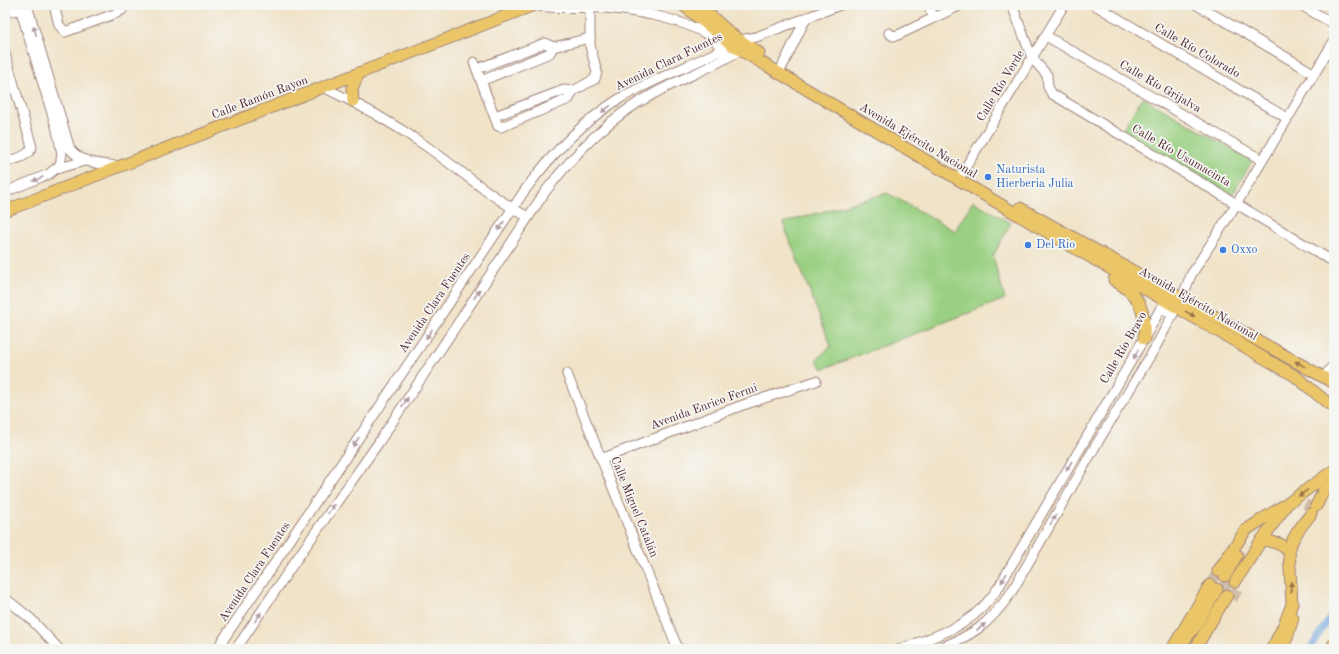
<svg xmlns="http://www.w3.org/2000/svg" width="1339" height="654" font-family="'Old Standard TT',serif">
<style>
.green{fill:#9ad082;stroke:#727856}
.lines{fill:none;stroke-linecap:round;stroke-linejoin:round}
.canal{stroke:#6ca1d9;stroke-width:6}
.major-tunnel{stroke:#cfbca9;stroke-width:11;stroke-dasharray:11 5.5;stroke-linecap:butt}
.minor-casing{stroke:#9d817a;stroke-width:11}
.major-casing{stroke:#9d817a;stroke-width:13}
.highway-casing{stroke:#9d817a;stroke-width:15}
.minor{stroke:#fff;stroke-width:9}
.major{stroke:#ebc669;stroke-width:11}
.highway{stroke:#ebc669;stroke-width:13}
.oneway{fill:#ae9aa0}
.oneway2{fill:#9a724a}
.shop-dot{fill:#3f7fe0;stroke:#f6f6f2;stroke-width:1.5}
.labels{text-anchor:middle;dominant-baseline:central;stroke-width:3.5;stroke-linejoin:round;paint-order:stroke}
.street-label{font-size:12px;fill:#4a1f2b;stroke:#f6f6f2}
.shop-label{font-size:12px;fill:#366cbe;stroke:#f6f6f2;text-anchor:start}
</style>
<rect width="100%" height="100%" fill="#f6f6f2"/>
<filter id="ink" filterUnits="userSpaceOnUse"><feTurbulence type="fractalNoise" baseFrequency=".025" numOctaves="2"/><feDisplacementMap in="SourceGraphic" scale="8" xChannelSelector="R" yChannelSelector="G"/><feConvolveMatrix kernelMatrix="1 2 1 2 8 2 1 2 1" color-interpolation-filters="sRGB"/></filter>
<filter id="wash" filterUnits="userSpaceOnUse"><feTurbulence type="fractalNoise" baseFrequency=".012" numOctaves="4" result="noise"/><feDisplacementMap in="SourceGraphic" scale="16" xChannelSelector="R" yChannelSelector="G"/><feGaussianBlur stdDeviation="0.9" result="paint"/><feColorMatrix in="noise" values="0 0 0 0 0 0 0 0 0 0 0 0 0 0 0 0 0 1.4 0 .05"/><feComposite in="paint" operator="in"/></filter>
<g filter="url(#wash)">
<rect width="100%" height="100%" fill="#f0e3c8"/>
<g class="green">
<path d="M 1142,97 L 1252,161 L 1232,195 L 1122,131 Z"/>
<path d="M 887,193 L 955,231 L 973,201 L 1011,223 L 993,256 L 1005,299 L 823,369 L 816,360 L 831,346 L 783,223 Z"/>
</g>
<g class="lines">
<path class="canal" d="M 1310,649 L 1334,611"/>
</g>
</g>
<g filter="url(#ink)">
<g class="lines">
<g class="major-tunnel">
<path d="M 1307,511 L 1312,502"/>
<path d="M 1210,585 L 1218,571"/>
<path d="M 1222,592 L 1230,579"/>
<path d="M 1232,599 L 1240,585"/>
</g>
<g class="minor-casing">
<g id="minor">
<path d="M 5,5 L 6,5"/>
<path d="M 27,5 L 70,149 C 83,165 102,163 120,167"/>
<path d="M 54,5 L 59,25 L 65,32 L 117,13 L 122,10 L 124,5"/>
<path d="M 534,5 C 558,10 583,6 607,8 C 640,12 681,18 710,36 C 717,41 721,48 725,55"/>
<path d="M 928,5 L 934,18"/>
<path d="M 1012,5 L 1032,58 L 1047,75 L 1048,87 L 1052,94 L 1334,262"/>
<path d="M 1095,5 L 1287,118"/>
<path d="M 1197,5 L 1313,73"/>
<path d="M 1301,5 L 1334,24"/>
<path d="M 5,13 L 25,8"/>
<path d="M 889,33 L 893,36 L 898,35 L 961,5"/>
<path d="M 1046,36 L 1262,160"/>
<path d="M 5,54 L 32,147 C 28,157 15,159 5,162"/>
<path d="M 474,62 L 498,126 L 501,127 L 569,99 L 573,91"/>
<path d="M 782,67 L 806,18"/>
<path d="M 477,69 L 545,43 L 553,47"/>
<path d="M 481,81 L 550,53 L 553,47 L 590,38"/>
<path d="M 323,87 C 359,104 394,124 426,146 C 460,170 492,198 528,217"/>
<path d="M 495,116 L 564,90 L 573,91 L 595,79 L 597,72 L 590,46 L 590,8"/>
<path d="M 56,169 L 85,161"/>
<path d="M 958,180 L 1064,5"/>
<path d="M 5,192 L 49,174 L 60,165 L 62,154 L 57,130 L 19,5"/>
<path d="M 1182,298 L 1191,275 L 1237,203 L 1334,41"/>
<path d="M 567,374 L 678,649"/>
<path d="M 1324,377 L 1334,364"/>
<path d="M 601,459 L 740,406 L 816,381"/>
<path d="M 5,598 L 31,619 L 59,649"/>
<path d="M 217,649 L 525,190 C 551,155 582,122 619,99 C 657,76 701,63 740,40 L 756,37 L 840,5"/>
<path d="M 236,649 L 294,563 L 379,442 L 545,192 C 575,153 610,116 655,93 C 684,77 717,66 745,47"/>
<path d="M 901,649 C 943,633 975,626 1000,585 C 1053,493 1109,402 1161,308 L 1173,314 L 1155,348 L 1096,445 L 1011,593 C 988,625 974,635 937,649"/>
</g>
</g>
<g class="major-casing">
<g id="major">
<path d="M 683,5 L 732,45 L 1035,225 L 1295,376 L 1329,404"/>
<path d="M 699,5 L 731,34 L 759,53"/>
<path d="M 353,101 L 352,88 L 359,73"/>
<path d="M 1020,208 L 1334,383"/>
<path d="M 5,211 L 534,5"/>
<path d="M 1114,280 C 1140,295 1146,310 1144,339"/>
<path d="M 1316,506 L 1323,492 L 1334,480"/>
<path d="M 1268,541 L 1280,544 L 1289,551"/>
<path d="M 1218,571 L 1246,530 L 1283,506"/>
<path d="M 1225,576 L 1237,555"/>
<path d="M 1235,582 L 1259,544 L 1287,504 L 1334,470"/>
<path d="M 1183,642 L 1197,624 L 1217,589"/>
<path d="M 1172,649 L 1210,585"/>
<path d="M 1195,649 L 1227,595"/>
<path d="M 1272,649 L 1284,625 L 1292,604 L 1289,551 C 1292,537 1302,525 1311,514"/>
<path d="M 1281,649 L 1287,638 L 1293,618"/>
</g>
</g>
<g class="highway-casing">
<path id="highway" d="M 1332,649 L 1334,645"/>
</g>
<use href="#minor" class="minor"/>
<use href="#major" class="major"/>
<use href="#highway" class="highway"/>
</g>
<defs><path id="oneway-solid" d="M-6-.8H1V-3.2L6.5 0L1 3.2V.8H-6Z"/></defs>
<g class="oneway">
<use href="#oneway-solid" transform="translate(35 31) rotate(-106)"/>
<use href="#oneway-solid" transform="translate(606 109) rotate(144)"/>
<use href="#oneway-solid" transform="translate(38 179) rotate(158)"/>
<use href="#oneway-solid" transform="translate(501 226) rotate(124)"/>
<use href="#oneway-solid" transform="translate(477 294) rotate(-56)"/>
<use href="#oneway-solid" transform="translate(429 334) rotate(124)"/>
<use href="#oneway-solid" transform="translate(1136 354) rotate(118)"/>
<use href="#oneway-solid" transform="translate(405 402) rotate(-56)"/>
<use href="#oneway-solid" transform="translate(356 442) rotate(123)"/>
<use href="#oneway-solid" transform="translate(1069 466) rotate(120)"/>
<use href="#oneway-solid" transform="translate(331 509) rotate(-55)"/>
<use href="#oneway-solid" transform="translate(1053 520) rotate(-60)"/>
<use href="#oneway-solid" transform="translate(1004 578) rotate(120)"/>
<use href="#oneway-solid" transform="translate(258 617) rotate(-56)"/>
<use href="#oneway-solid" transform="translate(981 627) rotate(-38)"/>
</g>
<g class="oneway2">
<use href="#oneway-solid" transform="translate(1190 314) rotate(31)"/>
<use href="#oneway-solid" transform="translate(1300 364) rotate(-151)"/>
<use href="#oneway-solid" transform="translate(1303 493) rotate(146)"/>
<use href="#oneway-solid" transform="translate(1291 587) rotate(-90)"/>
</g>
</g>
<g class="shop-dot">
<circle cx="988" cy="177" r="4"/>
<circle cx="1028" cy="245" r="4"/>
<circle cx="1223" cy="250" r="4"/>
</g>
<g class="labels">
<g class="street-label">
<text transform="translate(1197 51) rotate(30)">Calle Río Colorado</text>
<text transform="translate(669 62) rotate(-26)">Avenida Clara Fuentes</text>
<text transform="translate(1001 86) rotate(-59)">Calle Río Verde</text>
<text transform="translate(1160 87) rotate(30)">Calle Río Grijalva</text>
<text transform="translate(260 98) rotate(-21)">Calle Ramón Rayon</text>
<text transform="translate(918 141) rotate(31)">Avenida Ejército Nacional</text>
<text transform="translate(1181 156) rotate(30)">Calle Río Usumacinta</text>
<text transform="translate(435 303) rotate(-56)">Avenida Clara Fuentes</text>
<text transform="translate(1198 304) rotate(30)">Avenida Ejército Nacional</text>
<text transform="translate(1124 348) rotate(-60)">Calle Río Bravo</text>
<text transform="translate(704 407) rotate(-20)">Avenida Enrico Fermi</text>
<text transform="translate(634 507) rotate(68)">Calle Miguel Catalán</text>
<text transform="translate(255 572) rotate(-56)">Avenida Clara Fuentes</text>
</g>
<g class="shop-label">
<text x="996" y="170">Naturista<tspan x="996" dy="14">Hierberia Julia</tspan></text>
<text x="1036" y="245">Del Rio</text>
<text x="1231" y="250">Oxxo</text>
</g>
</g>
<rect width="1339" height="654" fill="none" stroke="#f6f6f2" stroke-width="20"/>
</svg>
